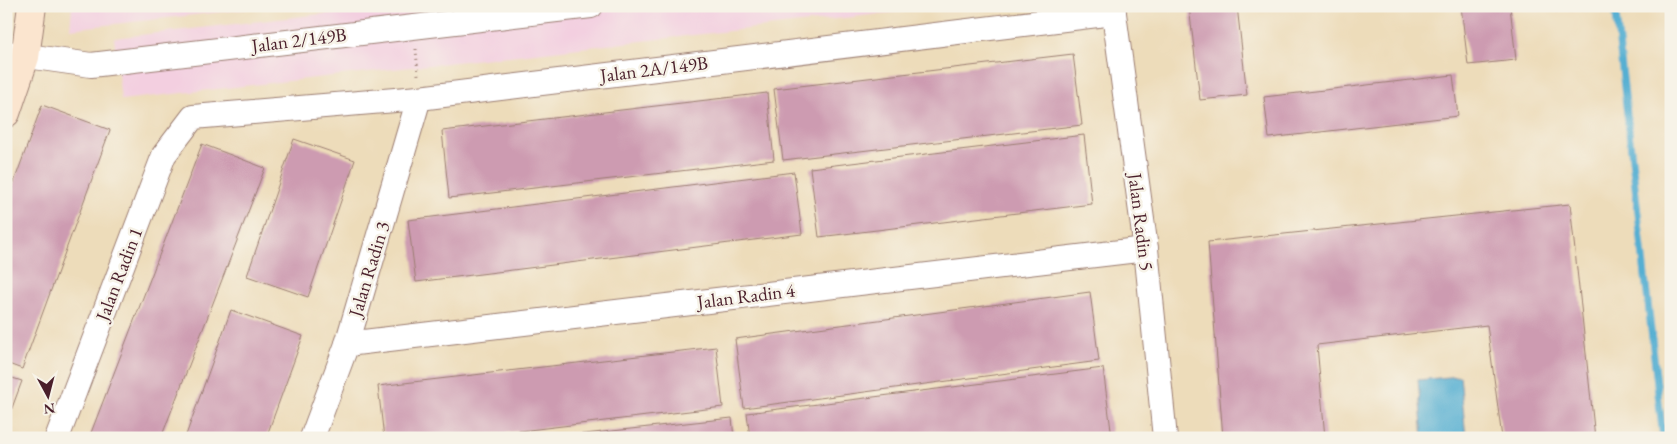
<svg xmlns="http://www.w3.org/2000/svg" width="1677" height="444" font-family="'EB Garamond',serif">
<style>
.built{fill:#f3cfe0}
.water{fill:#55afd2;stroke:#50677e}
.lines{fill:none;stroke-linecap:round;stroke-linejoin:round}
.stream{stroke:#55afd2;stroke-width:7}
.building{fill:#cd9bb1}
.street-casing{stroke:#9c7e72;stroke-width:26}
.secondary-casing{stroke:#9c7e72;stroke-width:30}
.path{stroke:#9c7e72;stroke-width:3;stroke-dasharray:1 4;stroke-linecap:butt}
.street{stroke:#fff;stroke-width:24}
.secondary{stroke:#fbe5cf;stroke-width:28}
.labels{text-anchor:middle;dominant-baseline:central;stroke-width:5;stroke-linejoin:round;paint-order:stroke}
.street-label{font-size:19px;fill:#4a1f2b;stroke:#f7f3e8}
</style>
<rect width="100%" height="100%" fill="#f7f3e8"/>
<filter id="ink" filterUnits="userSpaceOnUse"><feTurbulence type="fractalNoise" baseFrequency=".02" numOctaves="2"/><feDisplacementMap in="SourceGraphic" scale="10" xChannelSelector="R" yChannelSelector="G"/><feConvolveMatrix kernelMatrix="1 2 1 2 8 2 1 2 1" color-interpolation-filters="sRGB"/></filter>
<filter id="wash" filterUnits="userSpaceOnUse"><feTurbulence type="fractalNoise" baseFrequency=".0096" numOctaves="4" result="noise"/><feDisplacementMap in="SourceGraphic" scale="20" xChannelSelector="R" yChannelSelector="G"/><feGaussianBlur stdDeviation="1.12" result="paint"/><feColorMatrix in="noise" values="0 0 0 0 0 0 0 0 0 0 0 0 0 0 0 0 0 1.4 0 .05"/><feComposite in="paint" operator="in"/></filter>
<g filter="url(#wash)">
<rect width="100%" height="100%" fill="#eddcba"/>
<g class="built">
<path d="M 72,6 L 247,6 L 247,9 L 70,29 Z"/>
<path d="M 391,6 L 950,6 L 121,100 L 114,38 Z"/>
</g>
<path class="water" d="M 1460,376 L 1466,438 L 1423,438 L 1418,380 Z"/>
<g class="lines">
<path class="stream" d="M 1615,6 L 1663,438"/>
</g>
<g id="blocks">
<g class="building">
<path d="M 1189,6 L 1237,6 L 1247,95 L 1200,100 Z"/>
<path d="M 1461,6 L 1510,6 L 1516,60 L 1468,65 Z"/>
<path d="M 1073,54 L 1082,125 L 783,160 L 774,89 Z"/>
<path d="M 1453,75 L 1458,116 L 1269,138 L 1264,97 Z"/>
<path d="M 767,93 L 774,160 L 449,198 L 442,131 Z"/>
<path d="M 42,105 L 110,130 L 22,369 L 6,363 L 6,204 Z"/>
<path d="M 1084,135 L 1092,204 L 819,237 L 810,168 Z"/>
<path d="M 294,139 L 355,160 L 308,297 L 247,276 Z"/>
<path d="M 202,144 L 265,168 L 161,438 L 89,438 Z"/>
<path d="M 794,172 L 802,234 L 416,282 L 408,220 Z"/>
<path d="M 1570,204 L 1595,438 L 1502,438 L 1487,325 L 1317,345 L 1325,438 L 1223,438 L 1208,242 Z"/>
<path d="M 1090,292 L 1099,361 L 744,408 L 735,339 Z"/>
<path d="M 231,310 L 303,336 L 266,438 L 185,438 Z"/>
<path d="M 716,347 L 723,407 L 461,438 L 384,438 L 378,386 Z"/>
<path d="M 1103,368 L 1112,438 L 750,438 L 747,413 Z"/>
<path d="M 6,376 L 22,381 L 6,424 Z"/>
<path d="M 732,418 L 734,438 L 566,438 L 566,436 Z"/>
</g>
</g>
</g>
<g filter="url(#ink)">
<use href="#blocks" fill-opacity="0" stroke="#9c7e72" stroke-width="1"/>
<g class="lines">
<g class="street-casing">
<g id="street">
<path d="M 1113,6 L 1146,249 L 1165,438"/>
<path d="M 6,53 L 91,65 L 591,6"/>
<path d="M 347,344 L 1146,249"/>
<path d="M 57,438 L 164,155 L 193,117 L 419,98 L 1114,13"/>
<path d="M 312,438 L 347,344 L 419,98"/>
</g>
</g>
<g class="secondary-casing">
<path id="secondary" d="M 6,113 L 25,57 L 32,6"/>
</g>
<path class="path" d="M 416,49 L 418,75"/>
<use href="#street" class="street"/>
<use href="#secondary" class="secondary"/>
</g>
</g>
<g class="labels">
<g class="street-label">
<text transform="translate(299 40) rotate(-7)">Jalan 2/149B</text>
<text transform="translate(654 69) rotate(-7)">Jalan 2A/149B</text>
<text transform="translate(1141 222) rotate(83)">Jalan Radin 5</text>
<text transform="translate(369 269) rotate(-73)">Jalan Radin 3</text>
<text transform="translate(119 274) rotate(-69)">Jalan Radin 1</text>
<text transform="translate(746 296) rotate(-7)">Jalan Radin 4</text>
</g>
</g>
<rect width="1677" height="444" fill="none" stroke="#f7f3e8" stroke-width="25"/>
<g transform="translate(48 396) rotate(173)" stroke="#f7f3e8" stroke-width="4" paint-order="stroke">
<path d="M0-4L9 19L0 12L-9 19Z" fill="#4a1f2b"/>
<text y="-8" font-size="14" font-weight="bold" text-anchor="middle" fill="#4a1f2b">N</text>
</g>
</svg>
